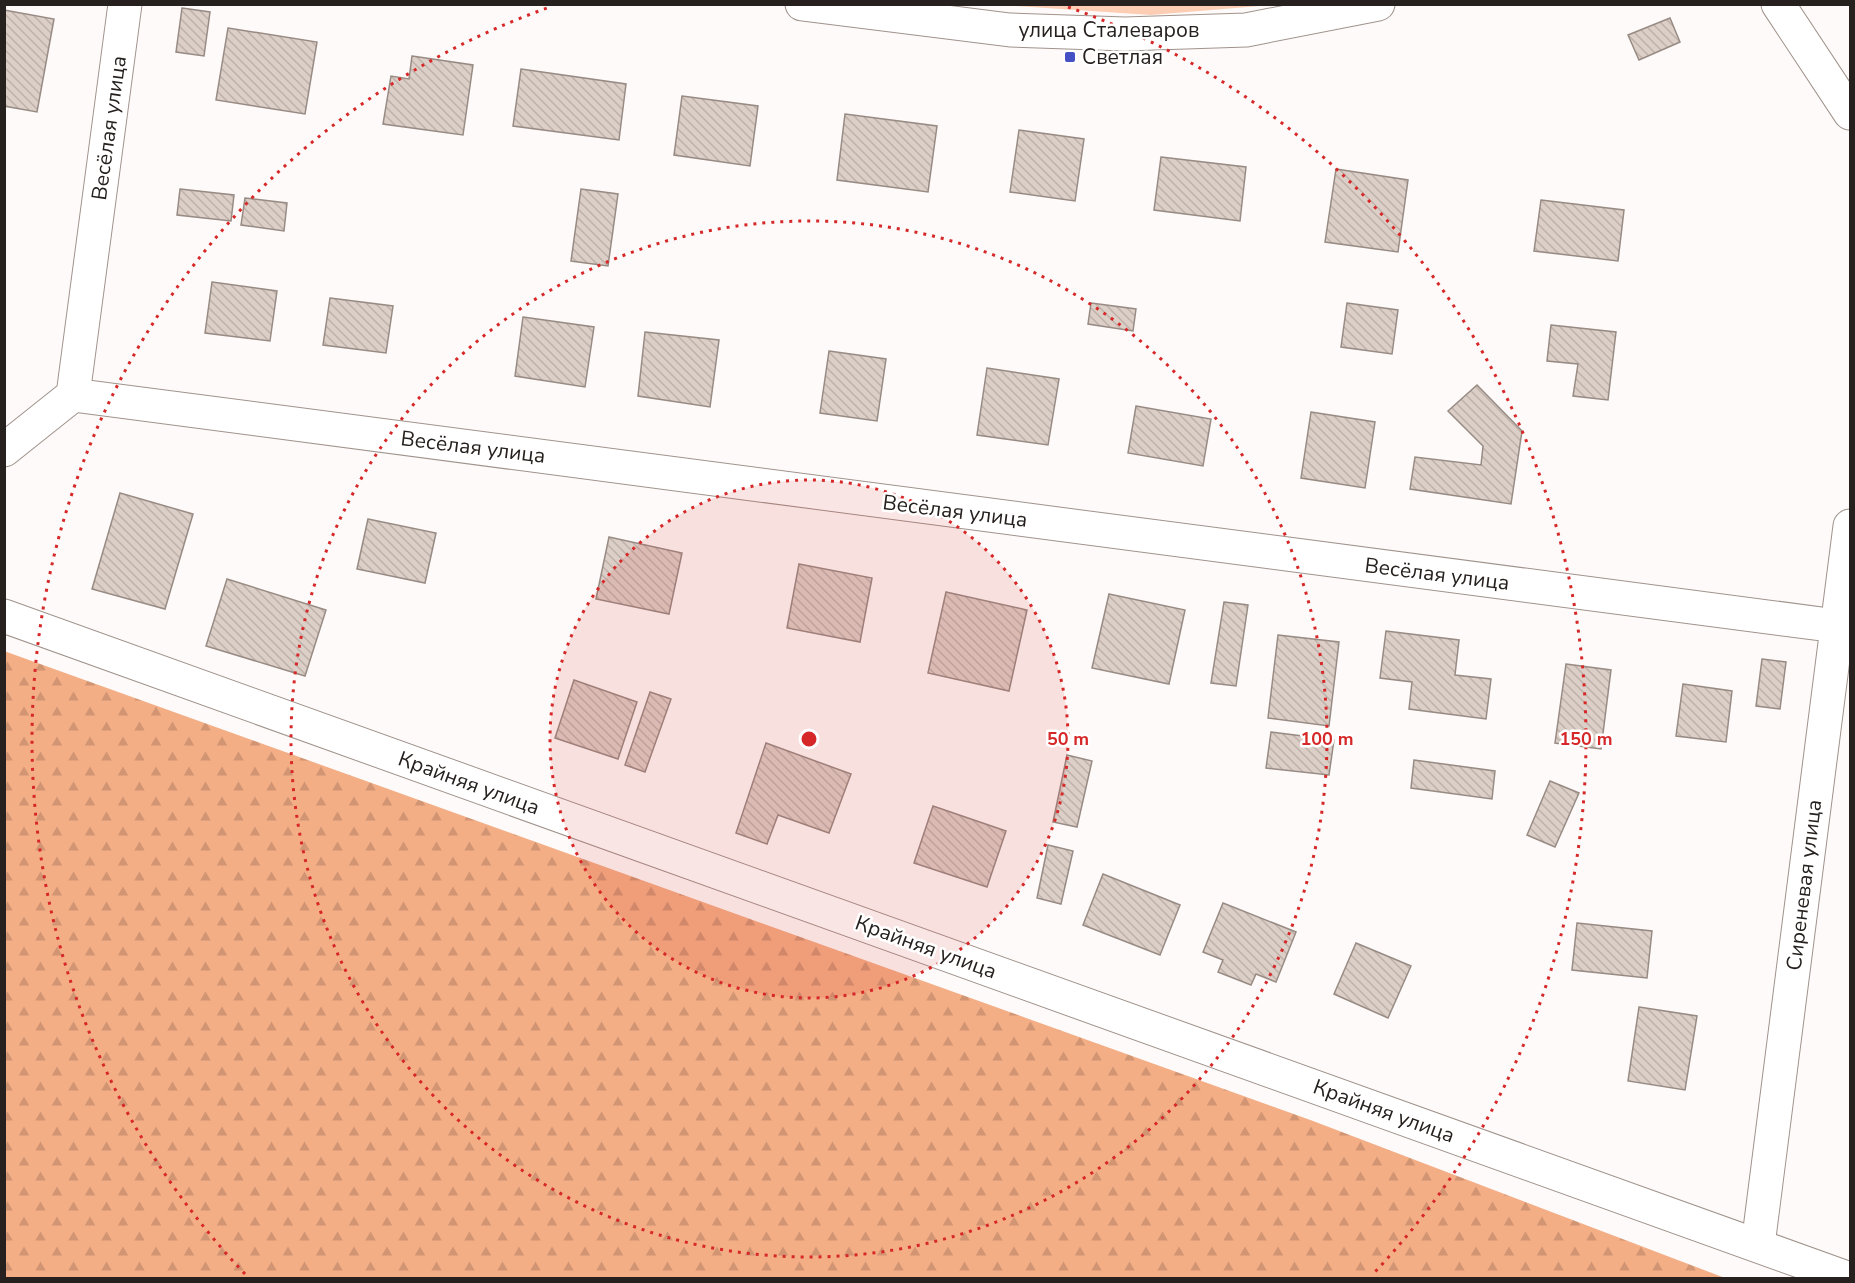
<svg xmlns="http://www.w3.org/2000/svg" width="1855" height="1283" font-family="'Nunito Sans',sans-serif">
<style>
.green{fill:#fdceb4}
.forest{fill:url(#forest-firs)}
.building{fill:url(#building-back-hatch);stroke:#988b84;stroke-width:1.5}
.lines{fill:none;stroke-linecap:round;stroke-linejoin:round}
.minor-casing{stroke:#a0938c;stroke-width:35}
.major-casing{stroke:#a0938c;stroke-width:35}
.minor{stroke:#fff;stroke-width:33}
.major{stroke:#fff;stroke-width:33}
.ring{fill:none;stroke:#d62828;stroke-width:3;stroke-dasharray:3 6}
.poi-dot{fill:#4550c5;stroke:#fff;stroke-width:2}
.labels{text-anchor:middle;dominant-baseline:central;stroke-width:5;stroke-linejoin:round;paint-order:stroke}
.street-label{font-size:21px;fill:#26211e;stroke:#fff}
.poi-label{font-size:21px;fill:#26211e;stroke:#fff;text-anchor:start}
.centre{fill:#d62828;stroke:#fff;stroke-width:3}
.ring-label{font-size:18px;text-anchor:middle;font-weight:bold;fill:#d62828;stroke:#fff;stroke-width:5;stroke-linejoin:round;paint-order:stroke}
</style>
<defs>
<pattern id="forest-firs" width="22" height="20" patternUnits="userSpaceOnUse" patternTransform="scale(1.5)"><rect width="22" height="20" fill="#f4ae86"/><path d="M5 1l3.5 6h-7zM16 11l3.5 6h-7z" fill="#d19573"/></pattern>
<pattern id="building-back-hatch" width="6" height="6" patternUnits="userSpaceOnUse" patternTransform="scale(1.5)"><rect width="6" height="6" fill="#dccfc7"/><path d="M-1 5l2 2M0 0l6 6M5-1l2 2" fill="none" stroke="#bdb1aa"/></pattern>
</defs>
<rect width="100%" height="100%" fill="#fdfaf9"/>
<path class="green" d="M 1000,5 L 1273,5 L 1151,15 Z"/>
<path class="forest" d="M 4,651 L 1313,1121 L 1725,1278 L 5,1278 Z"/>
<g class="building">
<path d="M 182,8 L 210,12 L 204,56 L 176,52 Z"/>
<path d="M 4,10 L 54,19 L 37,112 L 4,106 Z"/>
<path d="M 1670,18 L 1680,42 L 1639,60 L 1628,35 Z"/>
<path d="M 228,28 L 317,42 L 305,114 L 216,100 Z"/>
<path d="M 412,56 L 473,65 L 463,135 L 383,124 L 391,76 L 409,79 Z"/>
<path d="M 521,69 L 626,84 L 619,140 L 513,126 Z"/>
<path d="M 682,96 L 758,106 L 750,166 L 674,155 Z"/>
<path d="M 845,114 L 937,126 L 928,192 L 837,180 Z"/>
<path d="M 1019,130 L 1084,139 L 1075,201 L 1010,192 Z"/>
<path d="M 1161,157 L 1246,167 L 1240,221 L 1154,210 Z"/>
<path d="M 1336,169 L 1408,180 L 1398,252 L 1325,242 Z"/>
<path d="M 180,189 L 234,195 L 231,221 L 177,215 Z"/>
<path d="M 581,189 L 618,194 L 608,266 L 571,261 Z"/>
<path d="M 245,198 L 287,203 L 284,231 L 241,225 Z"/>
<path d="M 1541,200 L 1624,210 L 1618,261 L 1534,251 Z"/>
<path d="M 212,282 L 277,291 L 270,341 L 205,333 Z"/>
<path d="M 330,298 L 393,306 L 386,353 L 323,345 Z"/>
<path d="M 1091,303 L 1136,309 L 1133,331 L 1088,324 Z"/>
<path d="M 1347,303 L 1398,310 L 1392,354 L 1341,347 Z"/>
<path d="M 523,317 L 594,327 L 585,387 L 515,376 Z"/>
<path d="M 1551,325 L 1616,332 L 1608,400 L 1573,396 L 1578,364 L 1547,361 Z"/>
<path d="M 645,332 L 719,340 L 710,407 L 638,396 Z"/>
<path d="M 829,351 L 886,359 L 877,421 L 820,413 Z"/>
<path d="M 987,368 L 1059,379 L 1048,445 L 977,435 Z"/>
<path d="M 1477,385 L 1522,431 L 1511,504 L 1410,489 L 1415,457 L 1481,465 L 1483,446 L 1448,411 Z"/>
<path d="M 1136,406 L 1211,419 L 1203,466 L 1128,453 Z"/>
<path d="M 1311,412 L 1375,422 L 1365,488 L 1301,478 Z"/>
<path d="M 120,493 L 193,514 L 165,609 L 92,589 Z"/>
<path d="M 368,519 L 436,533 L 425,583 L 357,569 Z"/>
<path d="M 609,537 L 682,553 L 669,614 L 596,599 Z"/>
<path d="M 799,564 L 872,578 L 860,642 L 787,628 Z"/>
<path d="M 227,579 L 326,610 L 305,676 L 206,646 Z"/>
<path d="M 946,592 L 1027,610 L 1009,691 L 928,673 Z"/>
<path d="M 1109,594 L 1185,610 L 1169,684 L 1092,668 Z"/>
<path d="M 1224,602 L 1248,605 L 1236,686 L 1211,683 Z"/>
<path d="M 1386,631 L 1459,640 L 1455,675 L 1491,679 L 1486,719 L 1409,709 L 1412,682 L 1380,678 Z"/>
<path d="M 1278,635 L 1339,642 L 1329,726 L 1268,718 Z"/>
<path d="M 1762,659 L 1786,662 L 1780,709 L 1756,706 Z"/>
<path d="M 1566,664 L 1611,670 L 1601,749 L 1555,743 Z"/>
<path d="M 574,680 L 637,702 L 618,759 L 555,738 Z"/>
<path d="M 1683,684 L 1732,691 L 1726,742 L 1676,736 Z"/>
<path d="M 650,692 L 671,699 L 645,772 L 625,765 Z"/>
<path d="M 1271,732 L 1334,740 L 1329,775 L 1266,768 Z"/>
<path d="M 766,743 L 851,774 L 829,833 L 778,815 L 767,844 L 736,833 Z"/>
<path d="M 1067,755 L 1092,761 L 1077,827 L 1053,822 Z"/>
<path d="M 1414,760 L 1495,771 L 1492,799 L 1411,788 Z"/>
<path d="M 1550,781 L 1579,793 L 1555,847 L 1527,835 Z"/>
<path d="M 933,806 L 1006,831 L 987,887 L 914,863 Z"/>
<path d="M 1048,845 L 1073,851 L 1061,904 L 1037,898 Z"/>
<path d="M 1103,874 L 1180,905 L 1160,955 L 1083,925 Z"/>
<path d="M 1223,903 L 1296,932 L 1276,982 L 1256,974 L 1251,985 L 1218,972 L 1223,960 L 1203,952 Z"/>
<path d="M 1577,923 L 1652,931 L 1647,978 L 1572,970 Z"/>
<path d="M 1356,943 L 1411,966 L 1388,1018 L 1334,994 Z"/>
<path d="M 1639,1007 L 1697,1016 L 1685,1090 L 1628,1081 Z"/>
</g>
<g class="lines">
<g class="minor-casing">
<g id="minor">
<path d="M 1778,4 L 1850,113"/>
<path d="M 73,395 L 1837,626"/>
<path d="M 4,450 L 73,395 L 125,4"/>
<path d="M 4,616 L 1847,1278"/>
<path d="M 1758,1245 L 1850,526"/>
</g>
</g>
<g class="major-casing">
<path id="major" d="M 802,4 L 1010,30 L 1125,34 L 1246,30 L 1378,4"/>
</g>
<use href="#minor" class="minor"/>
<use href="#major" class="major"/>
</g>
<circle cx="809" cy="739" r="259" fill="#d62828" fill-opacity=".12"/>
<g class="ring">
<circle cx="809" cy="739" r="259"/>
<circle cx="809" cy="739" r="518"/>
<path d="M245 1274A777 777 0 0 1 550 7M1068 7A777 777 0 0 1 1373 1274"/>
</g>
<rect class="poi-dot" x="1064" y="51" width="12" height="12" rx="3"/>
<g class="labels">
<g class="street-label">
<text x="1109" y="30">улица Сталеваров</text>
<text transform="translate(109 128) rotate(-82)">Весёлая улица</text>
<text transform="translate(473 447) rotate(7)">Весёлая улица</text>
<text transform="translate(955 511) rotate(7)">Весёлая улица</text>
<text transform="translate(1437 574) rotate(7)">Весёлая улица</text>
<text transform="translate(469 783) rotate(20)">Крайняя улица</text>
<text transform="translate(1804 885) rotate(-83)">Сиреневая улица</text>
<text transform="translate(926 947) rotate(20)">Крайняя улица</text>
<text transform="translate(1384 1111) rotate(20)">Крайняя улица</text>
</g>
<g class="poi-label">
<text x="1082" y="57">Светлая</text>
</g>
</g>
<circle cx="809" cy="739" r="9" class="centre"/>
<g class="ring-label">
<text x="1068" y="745">50 m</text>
<text x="1327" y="745">100 m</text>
<text x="1586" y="745">150 m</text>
</g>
<rect width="1855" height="1283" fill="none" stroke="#26211e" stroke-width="12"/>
</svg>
